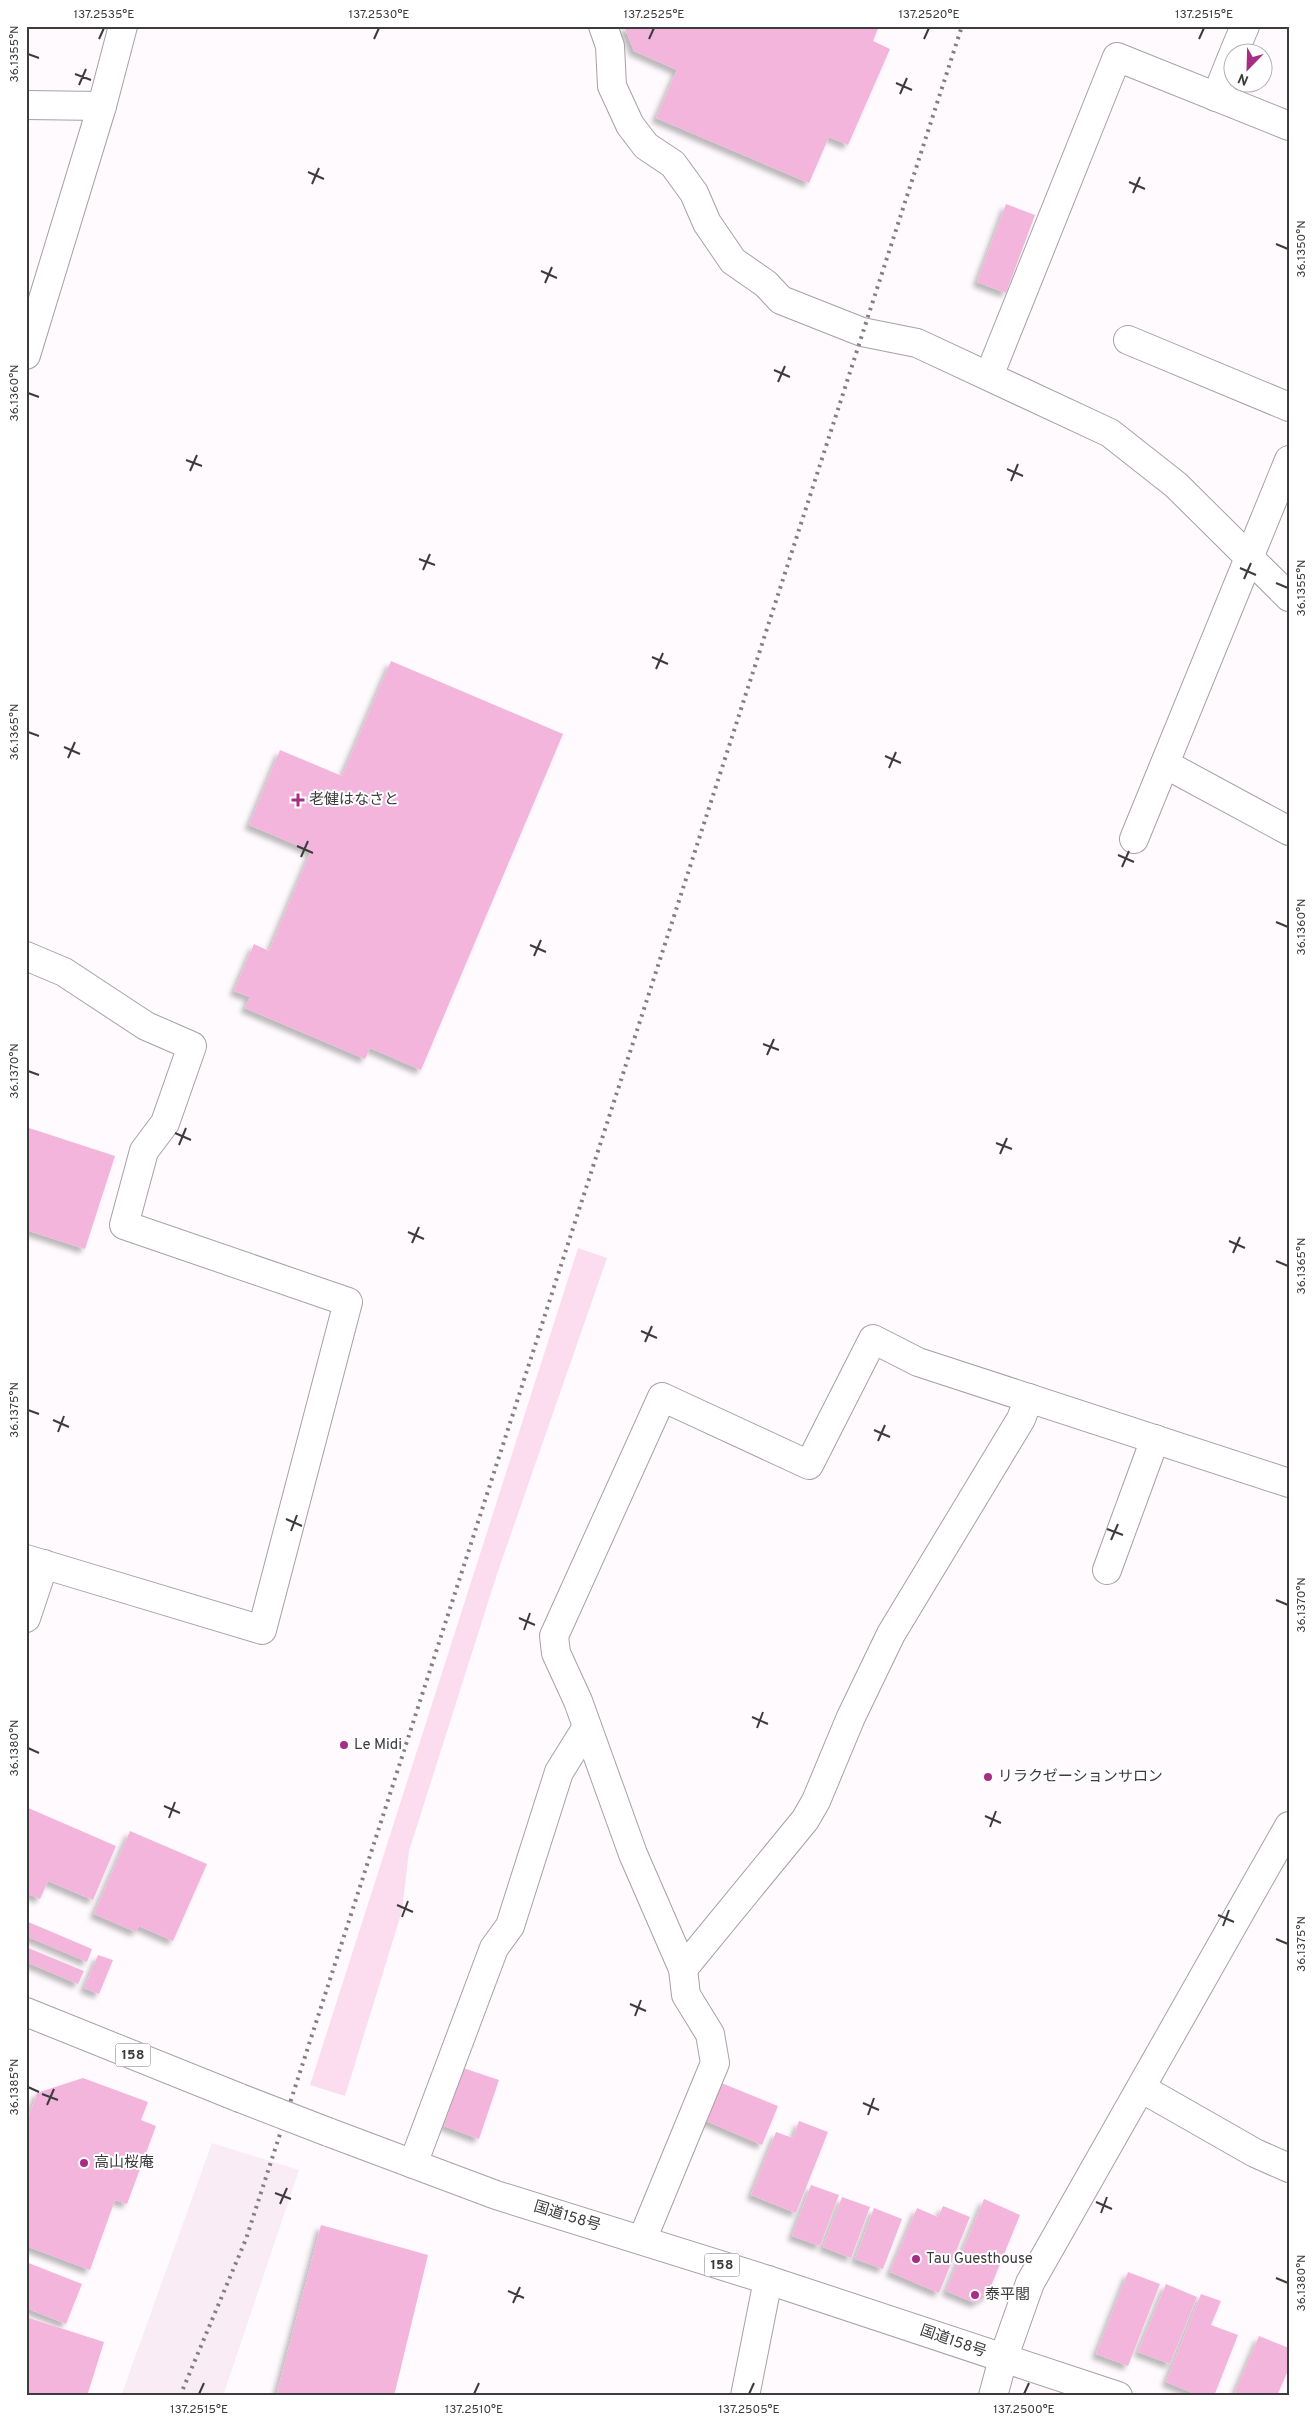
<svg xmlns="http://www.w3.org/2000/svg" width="1315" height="2422" font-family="Overpass,'Noto Sans JP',sans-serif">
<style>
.built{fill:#f9ecf4}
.green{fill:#fcdcef}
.building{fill:#f4b5dc;filter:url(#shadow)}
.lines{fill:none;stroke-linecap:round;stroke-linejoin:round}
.minor-casing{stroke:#a7a1a4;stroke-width:30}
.highway-casing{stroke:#a7a1a4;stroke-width:30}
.minor{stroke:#fff;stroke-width:28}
.highway{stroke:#fff;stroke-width:28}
.rail{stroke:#827f80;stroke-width:4;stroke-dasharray:2.5 5;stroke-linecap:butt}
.highway-bridge-casing{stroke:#a7a1a4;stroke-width:30;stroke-linecap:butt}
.highway-bridge{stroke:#fff;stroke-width:28}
.ticks{fill:none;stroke:#3d3b3c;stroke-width:2}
.poi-dot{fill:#a62e84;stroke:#fff;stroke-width:2}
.labels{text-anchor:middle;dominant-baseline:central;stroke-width:4;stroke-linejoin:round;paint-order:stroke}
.shield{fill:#fff;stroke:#777676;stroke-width:1}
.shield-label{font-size:14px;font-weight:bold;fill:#3d3b3c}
.poi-label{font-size:15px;fill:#3d3b3c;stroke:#fff;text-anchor:start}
.street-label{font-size:15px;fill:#3d3b3c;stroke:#fff}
.neatline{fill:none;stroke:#3d3b3c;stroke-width:2}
.ticks-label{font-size:12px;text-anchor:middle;fill:#3d3b3c}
</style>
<defs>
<filter id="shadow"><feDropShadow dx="-4.5" dy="4.5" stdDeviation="2.5" flood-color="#0004"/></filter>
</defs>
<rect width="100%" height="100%" fill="#fffafd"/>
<path class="built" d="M 212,2143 L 299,2170 L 223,2396 L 121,2396 Z"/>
<path class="green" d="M 578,1248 L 607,1258 L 497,1574 L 409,1851 L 402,1911 L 345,2096 L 310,2085 Z"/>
<g class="building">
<path d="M 624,26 L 879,26 L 873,41 L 890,49 L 848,145 L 829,137 L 809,183 L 656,118 L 677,70 L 634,51 Z"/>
<path d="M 1006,204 L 1035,215 L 1006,293 L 977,282 Z"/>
<path d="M 391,661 L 563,734 L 421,1070 L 370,1048 L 365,1059 L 245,1008 L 250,997 L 234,991 L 254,944 L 269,951 L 311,851 L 249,825 L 280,750 L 342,776 Z"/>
<path d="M 26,1127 L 115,1156 L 85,1249 L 26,1230 Z"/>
<path d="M 26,1807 L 116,1846 L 93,1900 L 48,1881 L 40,1899 L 26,1893 Z"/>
<path d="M 130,1831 L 207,1864 L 173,1941 L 139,1926 L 136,1932 L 94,1914 Z"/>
<path d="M 26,1921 L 92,1949 L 87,1962 L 26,1936 Z"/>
<path d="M 26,1947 L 84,1971 L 78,1984 L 26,1962 Z"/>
<path d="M 98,1955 L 113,1960 L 99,1994 L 84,1988 Z"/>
<path d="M 463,2068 L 499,2080 L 479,2139 L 444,2126 Z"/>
<path d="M 83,2078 L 148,2102 L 141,2120 L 156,2126 L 127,2204 L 115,2200 L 90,2270 L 26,2246 L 26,2124 L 37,2093 Z"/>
<path d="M 719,2082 L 778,2106 L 762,2145 L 704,2120 Z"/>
<path d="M 799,2121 L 828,2132 L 796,2213 L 751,2195 L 776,2132 L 793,2138 Z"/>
<path d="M 811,2185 L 839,2195 L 820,2246 L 792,2236 Z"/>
<path d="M 842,2197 L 870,2207 L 851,2258 L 823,2247 Z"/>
<path d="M 984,2199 L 1020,2215 L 987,2296 L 975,2303 L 946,2291 Z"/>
<path d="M 943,2206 L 970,2217 L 939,2293 L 890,2272 L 917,2208 L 938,2217 Z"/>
<path d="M 874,2208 L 902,2219 L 883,2269 L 855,2259 Z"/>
<path d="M 321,2225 L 428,2255 L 394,2396 L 276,2396 Z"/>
<path d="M 26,2262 L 82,2284 L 66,2324 L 26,2308 Z"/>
<path d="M 1128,2272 L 1160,2284 L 1128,2366 L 1096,2354 Z"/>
<path d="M 1166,2284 L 1197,2297 L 1170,2364 L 1138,2352 Z"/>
<path d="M 1201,2294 L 1221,2301 L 1211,2325 L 1238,2335 L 1214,2396 L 1200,2396 L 1166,2382 Z"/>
<path d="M 26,2317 L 104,2342 L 87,2396 L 26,2396 Z"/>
<path d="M 1259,2336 L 1289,2348 L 1289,2368 L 1277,2396 L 1244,2396 L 1235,2392 Z"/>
</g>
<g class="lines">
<g class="minor-casing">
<g id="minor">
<path d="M 603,26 L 610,46 L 612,86 L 630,125 L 646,146 L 673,164 L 694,193 L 707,223 L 733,261 L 766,284 L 781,300 L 862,332 L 917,343 L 1110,433 L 1176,485 L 1289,597"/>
<path d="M 1234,52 L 1245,26"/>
<path d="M 1216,97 L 1232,57"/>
<path d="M 26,105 L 102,106"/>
<path d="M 1128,340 L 1289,407"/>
<path d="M 26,355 L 102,106 L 123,26"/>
<path d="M 989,376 L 1117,57 L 1289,126"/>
<path d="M 1165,764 L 1289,831"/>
<path d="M 1134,839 L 1289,460"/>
<path d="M 26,956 L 64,972 L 146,1026 L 192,1046 L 165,1123 L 144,1151 L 124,1225 L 348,1302 L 262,1630 L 26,1559"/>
<path d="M 1107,1570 L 1155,1439"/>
<path d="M 26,1618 L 44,1564"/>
<path d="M 683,1969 L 805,1820 L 816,1801 L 851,1717 L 891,1634 L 1021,1419 L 1029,1398"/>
<path d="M 1141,2088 L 1255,2153 L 1289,2168"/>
<path d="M 413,2164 L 494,1948 L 510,1926 L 559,1772 L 587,1727"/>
<path d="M 642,2240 L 715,2063 L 710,2034 L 686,1995 L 683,1969 L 633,1854 L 578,1701 L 556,1653 L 554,1636 L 662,1397 L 809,1465 L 873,1339 L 918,1362 L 1289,1483"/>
<path d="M 745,2396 L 768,2280"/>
<path d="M 993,2396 L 1003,2359 L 1030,2283 L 1289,1826"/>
</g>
</g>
<g class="highway-casing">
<g id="highway">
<path d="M 26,2012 L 240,2098"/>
<path d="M 328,2132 L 496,2195 L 768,2280 L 1118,2396"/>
</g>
</g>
<use href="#minor" class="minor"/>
<use href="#highway" class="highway"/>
<path class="rail" d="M 180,2396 L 246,2239 L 962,26"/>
<g class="highway-bridge-casing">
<path id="highway-bridge" d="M 240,2098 L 328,2132"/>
</g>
<use href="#highway-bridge" class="highway-bridge"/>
</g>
<path class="ticks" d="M 99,39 L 104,28M 374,39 L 379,28M 649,39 L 654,28M 924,39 L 929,28M 1199,39 L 1204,28M 28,54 L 39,58M 75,74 L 91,80M 896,83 L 912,90M 79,85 L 86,69M 900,94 L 907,78M 308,172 L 324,179M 1129,182 L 1145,189M 312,184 L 319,168M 1133,193 L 1140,177M 1276,244 L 1288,249M 541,271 L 557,278M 545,283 L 552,267M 774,370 L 790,377M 778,382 L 785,366M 28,393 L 39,397M 186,460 L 202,466M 1007,469 L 1023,476M 190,471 L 197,455M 1011,481 L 1018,464M 419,559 L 435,565M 1240,568 L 1256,575M 423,570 L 430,554M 1244,579 L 1251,563M 1276,583 L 1288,588M 652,657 L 668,664M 656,669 L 663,653M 28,732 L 39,736M 64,747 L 80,754M 885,756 L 901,763M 68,758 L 75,742M 889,768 L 896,752M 297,846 L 313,853M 1118,855 L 1134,862M 301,857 L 308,841M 1122,867 L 1129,851M 1276,922 L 1288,927M 530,945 L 546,952M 534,956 L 541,940M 763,1044 L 779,1050M 767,1055 L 774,1039M 28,1071 L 39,1075M 175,1133 L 191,1140M 996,1143 L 1012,1149M 179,1145 L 186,1128M 1000,1154 L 1007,1138M 408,1232 L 424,1239M 1229,1241 L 1245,1248M 412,1243 L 419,1227M 1233,1253 L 1240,1237M 1276,1261 L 1288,1266M 641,1331 L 657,1338M 645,1342 L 652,1326M 28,1410 L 39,1414M 53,1420 L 69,1427M 874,1430 L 890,1437M 58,1432 L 64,1416M 878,1441 L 885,1425M 286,1519 L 302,1526M 1107,1529 L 1123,1535M 291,1531 L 297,1515M 1111,1540 L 1118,1524M 1276,1600 L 1288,1605M 519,1618 L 535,1625M 524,1630 L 530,1613M 752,1717 L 768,1724M 757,1728 L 763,1712M 28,1748 L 39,1753M 164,1806 L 180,1813M 985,1816 L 1001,1823M 169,1818 L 175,1802M 990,1827 L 996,1811M 397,1905 L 413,1912M 1218,1915 L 1234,1922M 402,1917 L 408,1901M 1223,1926 L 1229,1910M 1276,1939 L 1288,1944M 630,2004 L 646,2011M 635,2016 L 641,2000M 28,2087 L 39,2092M 42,2094 L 58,2100M 863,2103 L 879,2110M 47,2105 L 54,2089M 868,2115 L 874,2098M 275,2193 L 291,2199M 1096,2202 L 1112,2209M 280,2204 L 287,2188M 1101,2213 L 1107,2197M 1276,2278 L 1288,2283M 508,2291 L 524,2298M 513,2303 L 520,2287M 199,2394 L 204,2383M 474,2394 L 479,2383M 749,2394 L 754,2383M 1024,2394 L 1029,2383"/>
<g class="poi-dot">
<path d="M295.5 792.5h5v5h5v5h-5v5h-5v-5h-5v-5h5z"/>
<circle cx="344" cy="1745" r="5"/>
<circle cx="988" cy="1777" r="5"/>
<circle cx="84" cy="2163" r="5"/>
<circle cx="916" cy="2259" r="5"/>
<circle cx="975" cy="2295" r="5"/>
</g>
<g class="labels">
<g class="shield">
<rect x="115.5" y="2043.5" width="35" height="23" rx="4"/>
<rect x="704.5" y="2253.5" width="35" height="23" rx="4"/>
</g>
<g class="shield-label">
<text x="133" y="2055">158</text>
<text x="722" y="2265">158</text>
</g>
<g class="poi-label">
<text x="309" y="800">老健はなさと</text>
<text x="354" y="1745">Le Midi</text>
<text x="998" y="1777">リラクゼーションサロン</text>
<text x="94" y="2163">高山桜庵</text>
<text x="926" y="2259">Tau Guesthouse</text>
<text x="985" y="2295">泰平閣</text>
</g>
<g class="street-label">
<text transform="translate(567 2217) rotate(17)">国道158号</text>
<text transform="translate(953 2342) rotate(19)">国道158号</text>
</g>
</g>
<rect width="1315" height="2422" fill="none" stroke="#ffffff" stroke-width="55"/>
<g transform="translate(1248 68) rotate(203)"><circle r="24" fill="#ffffff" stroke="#b1b1b1"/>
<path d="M0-4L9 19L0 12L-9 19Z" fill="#a62e84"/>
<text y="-8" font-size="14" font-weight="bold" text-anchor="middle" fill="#3d3b3c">N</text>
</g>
<rect x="28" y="28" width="1260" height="2366" class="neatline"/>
<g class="ticks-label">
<text x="104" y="18">137.2535°E</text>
<text x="379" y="18">137.2530°E</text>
<text x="654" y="18">137.2525°E</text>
<text x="929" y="18">137.2520°E</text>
<text x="1204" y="18">137.2515°E</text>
<text transform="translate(14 54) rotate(-90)" y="4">36.1355°N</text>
<text transform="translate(1301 249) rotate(-90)" y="4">36.1350°N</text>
<text transform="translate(14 393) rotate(-90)" y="4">36.1360°N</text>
<text transform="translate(1301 588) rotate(-90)" y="4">36.1355°N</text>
<text transform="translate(14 732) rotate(-90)" y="4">36.1365°N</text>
<text transform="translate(1301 927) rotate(-90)" y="4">36.1360°N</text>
<text transform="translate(14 1071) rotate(-90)" y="4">36.1370°N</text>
<text transform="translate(1301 1266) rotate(-90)" y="4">36.1365°N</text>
<text transform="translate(14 1410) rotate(-90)" y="4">36.1375°N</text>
<text transform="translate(1301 1605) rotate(-90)" y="4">36.1370°N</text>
<text transform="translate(14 1748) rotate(-90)" y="4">36.1380°N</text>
<text transform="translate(1301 1944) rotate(-90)" y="4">36.1375°N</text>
<text transform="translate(14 2087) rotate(-90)" y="4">36.1385°N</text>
<text transform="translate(1301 2283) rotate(-90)" y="4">36.1380°N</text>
<text x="199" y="2413">137.2515°E</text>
<text x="474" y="2413">137.2510°E</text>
<text x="749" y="2413">137.2505°E</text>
<text x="1024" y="2413">137.2500°E</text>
</g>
</svg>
